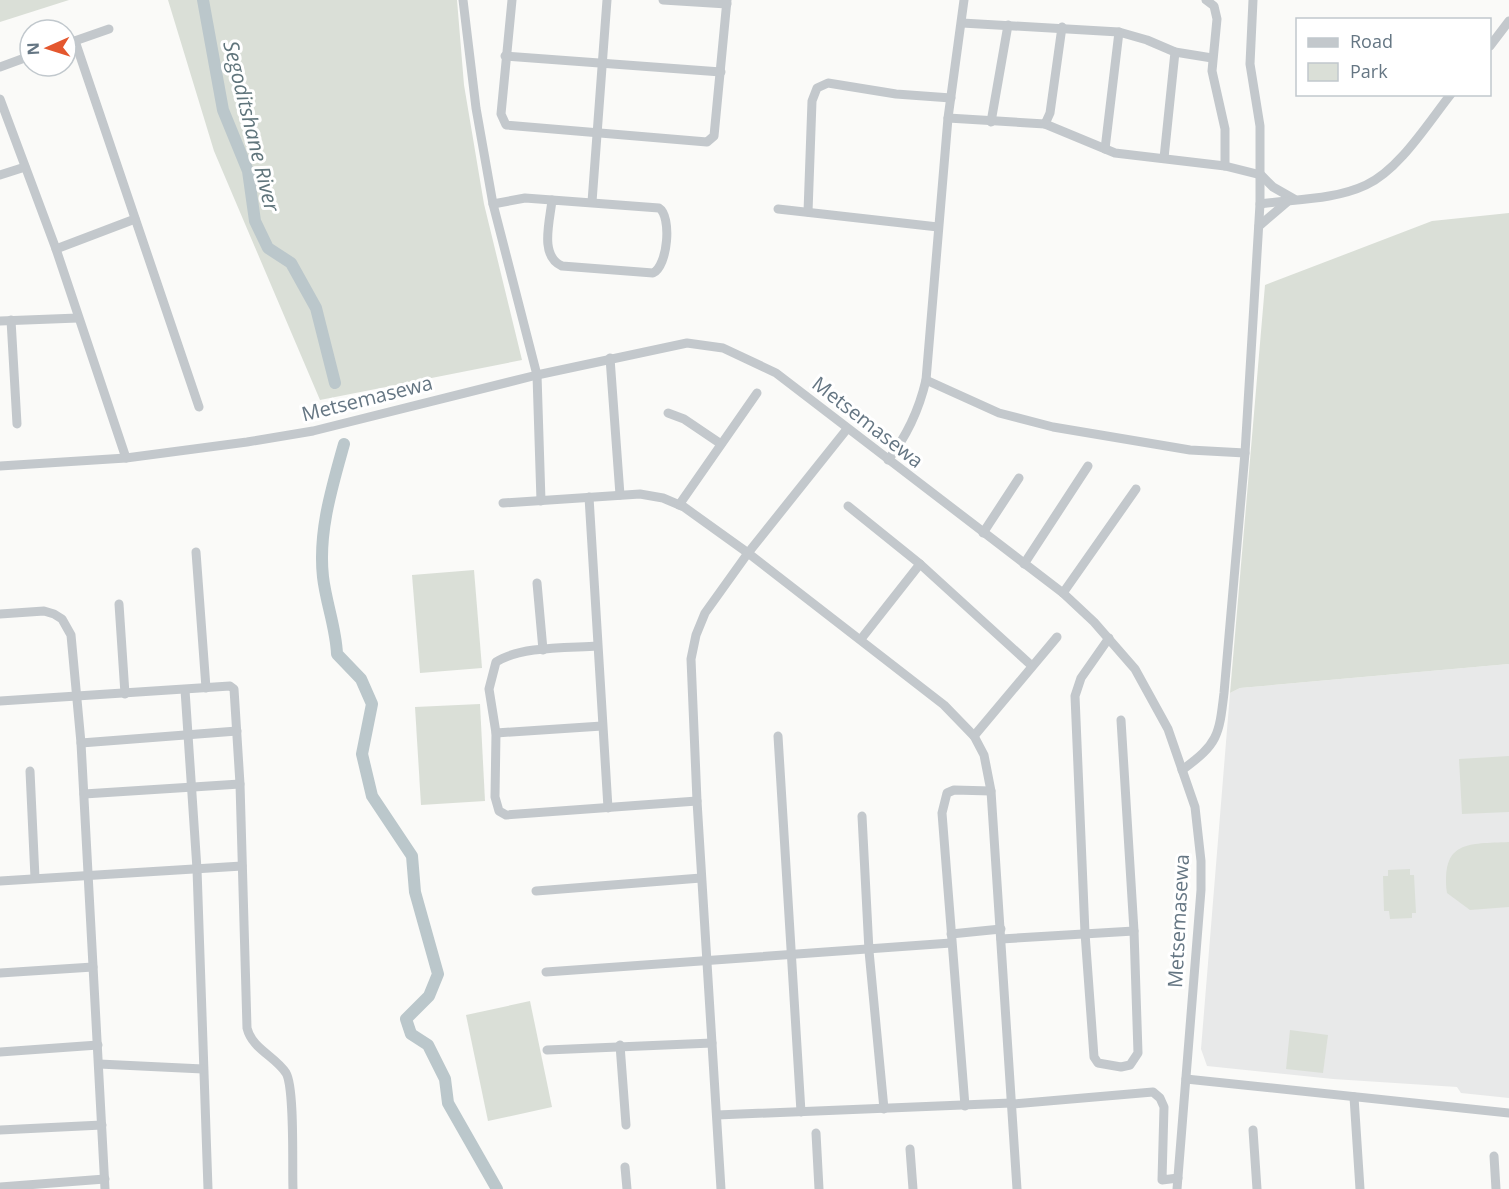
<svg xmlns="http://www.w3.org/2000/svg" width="1509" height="1189" font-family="'Open Sans',sans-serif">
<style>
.built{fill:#e8e9e9}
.green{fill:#dadfd7}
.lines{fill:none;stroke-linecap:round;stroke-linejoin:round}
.river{stroke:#bbc7cb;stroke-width:12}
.minor{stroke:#c3c8cc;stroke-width:9}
.labels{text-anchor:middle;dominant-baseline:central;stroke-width:6;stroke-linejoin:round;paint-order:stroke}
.street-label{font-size:20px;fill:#657683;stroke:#fff}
.water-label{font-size:21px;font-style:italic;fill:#60757c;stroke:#fff}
</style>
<rect width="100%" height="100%" fill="#fafaf8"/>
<path class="built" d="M 1509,664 L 1509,1098 L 1461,1093 L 1457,1087 L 1333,1079 L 1207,1066 L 1201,1049 L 1230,693 L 1240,688 Z"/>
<g class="green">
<path d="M 0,0 L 69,0 L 0,22 Z"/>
<path d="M 168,0 L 457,0 L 464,85 L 484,204 L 522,360 L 320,400 L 214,151 Z"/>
<path d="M 1509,213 L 1509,664 L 1240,688 L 1230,693 L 1265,285 L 1432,221 Z"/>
<path d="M 474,570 L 482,668 L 420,673 L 412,575 Z"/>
<path d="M 480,704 L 485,801 L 421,805 L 415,707 Z"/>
<path d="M 1509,756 L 1509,812 L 1462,814 L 1459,759 Z"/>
<path d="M 1509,842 L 1509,907 L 1470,910 L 1447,893 C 1441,840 1468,844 1509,842 Z"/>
<path d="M 1410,869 L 1410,875 L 1414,875 L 1416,913 L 1412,913 L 1412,918 L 1390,919 L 1389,911 L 1384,911 L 1383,876 L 1388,876 L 1388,870 Z"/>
<path d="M 530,1001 L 552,1107 L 488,1121 L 466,1015 Z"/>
<path d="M 1290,1030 L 1328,1035 L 1323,1073 L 1286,1069 Z"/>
</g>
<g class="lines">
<g class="river">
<path d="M 203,0 L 223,110 L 248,171 L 255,221 L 268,248 L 291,263 L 316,308 L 335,383"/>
<path d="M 344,444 C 332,487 318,532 323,577 C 326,603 336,628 337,654 L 361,679 L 372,704 L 362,754 L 372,796 L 412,856 L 415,892 L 438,974 L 429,996 L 406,1019 L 411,1034 L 428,1045 L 445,1079 L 448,1103 L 497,1189"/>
</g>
<g class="minor">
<path d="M 463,0 L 476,108 L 493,204 L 537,375 L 541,501"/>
<path d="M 512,0 L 501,114 L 506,125 L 707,142 L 714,136 L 727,0"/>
<path d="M 663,0 L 727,4"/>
<path d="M 1206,0 L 1214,6 L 1217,19 L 1212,71 L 1225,129 L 1225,166"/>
<path d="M 962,23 L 1119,32 L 1147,40 L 1175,52 L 1212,58"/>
<path d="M 75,41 L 199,407"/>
<path d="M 66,44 L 109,29"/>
<path d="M 1490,46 L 1509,21"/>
<path d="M 505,56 L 721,72"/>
<path d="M 0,67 L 30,56"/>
<path d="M 0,99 L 56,249 L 126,458"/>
<path d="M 948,118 L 1045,124 L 1050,113 L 1062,27"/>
<path d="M 991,122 L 1008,25"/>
<path d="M 1045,124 L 1115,153 L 1225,166 L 1261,175 L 1273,187 L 1294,199"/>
<path d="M 1105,149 L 1119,32"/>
<path d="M 1164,158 L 1175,52"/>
<path d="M 0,175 L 25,167"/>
<path d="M 552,200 L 659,208 C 672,216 668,266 653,273 L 562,266 C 539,256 550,221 552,200 Z"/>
<path d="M 592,202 L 607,0"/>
<path d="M 493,204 L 525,198 L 552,200"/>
<path d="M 1260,204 C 1295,199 1334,200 1366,185 C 1399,170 1428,123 1451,94"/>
<path d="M 778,209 L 938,227"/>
<path d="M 808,212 L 812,101 L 817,88 L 828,83 L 896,94 L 951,98"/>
<path d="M 1259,226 L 1287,202"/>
<path d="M 56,249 L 135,219"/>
<path d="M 11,320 L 17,424"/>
<path d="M 0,321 L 78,318"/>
<path d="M 610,358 L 620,495"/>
<path d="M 926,380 L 999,413 L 1053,427 L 1190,450 L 1245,453"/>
<path d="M 668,413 L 684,419 L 721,444"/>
<path d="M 888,460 C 907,436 919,410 926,380 L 948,118 L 964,0"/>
<path d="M 0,466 L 126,458 L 247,442 L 313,431 L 537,375 L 687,343 L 723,348 L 776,373 L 1063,593 L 1094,622 L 1135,669 L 1168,729 L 1195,807 L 1201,861 L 1201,890 L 1177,1189"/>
<path d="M 589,497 L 608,808"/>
<path d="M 503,503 L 640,494 L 663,498 L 684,507 L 748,553 L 944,705 L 974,736 L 984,755 L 991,791 L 1017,1189"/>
<path d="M 679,505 L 757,393"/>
<path d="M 848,506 L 920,564 L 1032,666"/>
<path d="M 983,533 L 1019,478"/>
<path d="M 196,552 L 206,688"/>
<path d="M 1024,564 L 1088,466"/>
<path d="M 537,583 L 543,650"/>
<path d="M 1063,593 L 1136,489"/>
<path d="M 119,604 L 125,694"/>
<path d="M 0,614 L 44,611 L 54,614 L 62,619 L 71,635 L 81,743 L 105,1189"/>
<path d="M 1109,638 L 1081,678 L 1075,696 L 1085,933 L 1094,1057 L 1098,1063 L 1121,1067 L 1130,1065 L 1138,1053 L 1134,931 L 1121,720"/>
<path d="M 861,639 L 920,564"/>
<path d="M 597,646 C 569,648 520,646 496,662 L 489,689 L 496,733 L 495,797 L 499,811 L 506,815 L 697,801"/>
<path d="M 185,690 L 197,869 L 208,1189"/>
<path d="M 0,701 L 230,686 L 234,689 L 240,784 L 247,1028 C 252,1049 275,1056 286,1073 C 295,1088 292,1167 293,1189"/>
<path d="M 496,733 L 602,726"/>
<path d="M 778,736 L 801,1112"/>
<path d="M 974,736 L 1057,637"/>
<path d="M 81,743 L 237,731"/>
<path d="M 1182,770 C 1218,744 1219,736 1224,693 L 1245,453 L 1260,204 L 1260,126 L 1250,64 L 1253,0"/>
<path d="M 30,771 L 35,878"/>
<path d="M 84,794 L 240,784"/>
<path d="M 862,816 L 869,951 L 884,1109"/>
<path d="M 0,881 L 242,866"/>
<path d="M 536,891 L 701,878"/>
<path d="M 951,934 L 1001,929"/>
<path d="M 1001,939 L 1134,931"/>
<path d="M 546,972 L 951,943"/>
<path d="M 0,973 L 93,967"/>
<path d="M 620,1045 L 626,1125"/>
<path d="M 547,1050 L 712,1043"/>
<path d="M 0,1052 L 98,1045"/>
<path d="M 99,1064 L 203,1069"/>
<path d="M 1186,1079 L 1509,1113"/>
<path d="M 1354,1097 L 1360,1189"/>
<path d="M 1012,1104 L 1153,1092 L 1160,1098 L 1164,1107 L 1162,1180 L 1178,1178"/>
<path d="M 965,1106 L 942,813 L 947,793 L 954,790 L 991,791"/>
<path d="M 717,1115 L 1011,1103"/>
<path d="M 0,1130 L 102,1125"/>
<path d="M 1253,1130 L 1257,1189"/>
<path d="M 816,1133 L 819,1189"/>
<path d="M 910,1149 L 913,1189"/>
<path d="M 1494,1156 L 1496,1189"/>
<path d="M 625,1167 L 627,1189"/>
<path d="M 0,1187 L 105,1179"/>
<path d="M 721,1189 L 697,801 L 691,659 L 696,635 L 705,613 L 748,553 L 847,429"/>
</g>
</g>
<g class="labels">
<g class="street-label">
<text transform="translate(367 398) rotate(-14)">Metsemasewa</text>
<text transform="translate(868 422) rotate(38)">Metsemasewa</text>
<text transform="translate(1178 921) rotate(-87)">Metsemasewa</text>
</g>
<g class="water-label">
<text transform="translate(252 126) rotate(76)">Segoditshane River</text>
</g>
</g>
<rect x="1296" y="18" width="195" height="78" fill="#ffffff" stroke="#c1c8cd" stroke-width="1.5"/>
<rect x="1308" y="38" width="30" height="9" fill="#c3c8cc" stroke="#c1c8cd" stroke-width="1.5"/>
<text x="1350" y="48" font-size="18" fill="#657683">Road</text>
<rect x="1308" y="63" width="30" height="18" fill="#dadfd7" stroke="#c1c8cd" stroke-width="1.5"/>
<text x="1350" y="78" font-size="18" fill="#657683">Park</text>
<g transform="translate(48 48) rotate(267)"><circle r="28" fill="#ffffff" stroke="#c1c8cd" stroke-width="1.5"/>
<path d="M0-4.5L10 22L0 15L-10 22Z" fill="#e4572e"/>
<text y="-9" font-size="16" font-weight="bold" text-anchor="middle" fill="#657683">N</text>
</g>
</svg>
